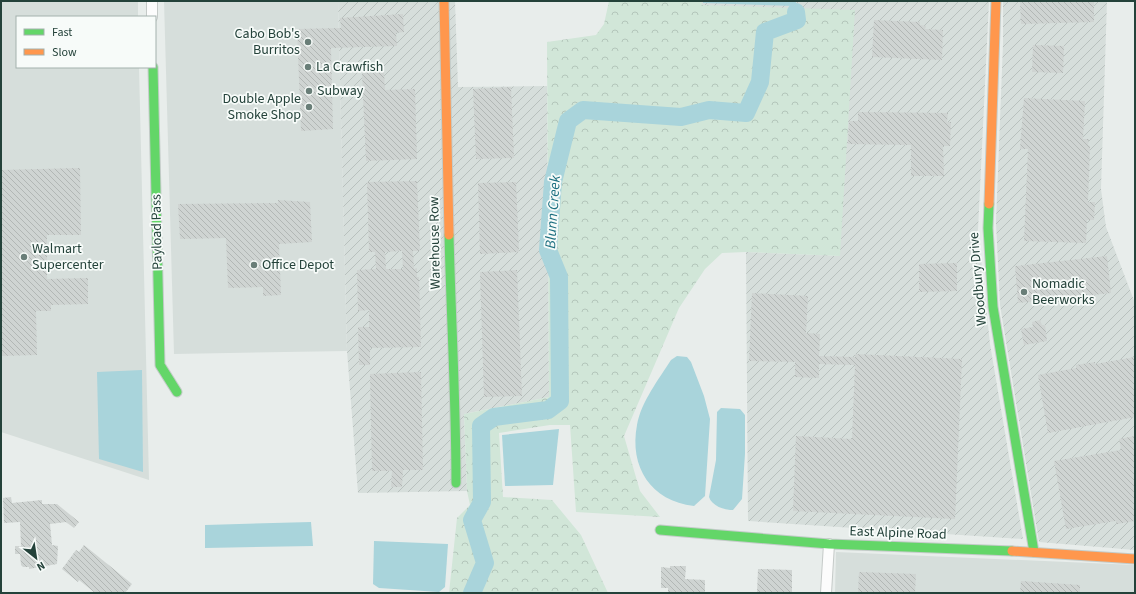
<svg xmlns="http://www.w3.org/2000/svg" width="1136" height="594" font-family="'Source Sans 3',sans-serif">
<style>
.built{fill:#d6dedb}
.industrial{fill:url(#industrial-furrows)}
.forest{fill:url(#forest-crowns)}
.water{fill:#a9d4db}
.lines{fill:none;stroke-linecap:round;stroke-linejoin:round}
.river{stroke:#a9d4db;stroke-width:18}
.building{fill:url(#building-back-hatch);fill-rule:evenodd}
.street-casing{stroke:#c5cac8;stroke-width:12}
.fast-casing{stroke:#c3cbc8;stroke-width:11}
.slow-casing{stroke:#c3cbc8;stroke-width:11}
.street{stroke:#fcfcfc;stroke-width:10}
.fast{stroke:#63d668;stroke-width:9}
.slow{stroke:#ff974d;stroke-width:9}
.poi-dot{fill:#697e78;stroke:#f7fbf9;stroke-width:1.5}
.labels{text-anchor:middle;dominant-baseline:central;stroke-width:3.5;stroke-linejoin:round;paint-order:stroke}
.poi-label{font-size:14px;fill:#24423a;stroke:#f7fbf9;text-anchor:start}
.street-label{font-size:14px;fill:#24423a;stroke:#f7fbf9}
.water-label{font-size:15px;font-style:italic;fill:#1c6f80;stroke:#f7fbf9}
</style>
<defs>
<pattern id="industrial-furrows" width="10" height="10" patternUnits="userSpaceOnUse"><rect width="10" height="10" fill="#d6dedb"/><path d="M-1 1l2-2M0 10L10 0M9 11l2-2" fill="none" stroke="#b8c0bd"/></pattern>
<pattern id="forest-crowns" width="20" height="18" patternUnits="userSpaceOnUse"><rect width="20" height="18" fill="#d1e6d8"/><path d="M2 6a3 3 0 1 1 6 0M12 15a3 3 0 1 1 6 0" fill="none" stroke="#b3c6ba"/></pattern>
<pattern id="building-back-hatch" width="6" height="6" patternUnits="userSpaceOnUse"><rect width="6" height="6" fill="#cfd4d2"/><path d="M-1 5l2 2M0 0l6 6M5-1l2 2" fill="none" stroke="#b2b7b5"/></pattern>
</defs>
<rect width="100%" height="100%" fill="#e8edeb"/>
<g class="built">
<path d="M 1,1 L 138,1 L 138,17 L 17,17 L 17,67 L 139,67 L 149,480 L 1,432 Z"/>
<path d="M 164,1 L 338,1 L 347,351 L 174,354 Z"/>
<path d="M 836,552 L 1135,565 L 1135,593 L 835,593 Z"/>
</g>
<g class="industrial">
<path d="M 338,1 L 455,1 L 458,87 L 547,86 L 549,397 L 464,414 L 467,491 L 358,493 L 347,351 Z"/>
<path d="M 702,1 L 989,1 L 978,230 L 990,344 L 1023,539 L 748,521 L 746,252 L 840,256 L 701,5 Z"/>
<path d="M 1003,1 L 1107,1 L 1101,189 L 1106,227 L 1135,303 L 1135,550 L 1039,542 L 1000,305 L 996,222 L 1003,44 Z"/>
</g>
<path class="forest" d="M 609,1 L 702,1 L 702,5 L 855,10 L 840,256 L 746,252 L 722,253 L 705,269 L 679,308 L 624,436 L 640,491 L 660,517 L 576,512 L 570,425 L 550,425 L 499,433 L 503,497 L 552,500 L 581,535 L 608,593 L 449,593 L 457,518 L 470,505 L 467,491 L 464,414 L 549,397 L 547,42 L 596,35 L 604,24 Z"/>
<g class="water">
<path d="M 703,1 L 796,1 L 796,6 L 703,3 Z"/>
<path d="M 677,356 L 687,357 L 691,362 L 704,396 L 710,419 L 705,496 L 694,506 C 651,501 629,467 637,425 C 641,402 659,379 671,360 Z"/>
<path d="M 142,370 L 143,472 L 99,459 L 97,372 Z"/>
<path d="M 721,408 L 740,409 L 745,415 L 745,454 L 742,499 L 733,510 C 724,510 712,506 709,497 L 716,460 L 717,412 Z"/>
<path d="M 559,429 L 553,485 L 505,486 L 502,435 Z"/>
<path d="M 311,522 L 313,546 L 205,548 L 205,525 Z"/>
<path d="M 374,541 L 448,544 L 445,587 L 439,592 L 379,588 L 373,584 Z"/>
</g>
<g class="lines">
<path class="river" d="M 472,593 L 485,563 L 472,520 L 482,502 L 481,426 L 494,417 L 548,410 L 560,401 L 559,277 L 548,250 L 553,182 L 568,121 L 583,110 L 681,117 L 709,110 L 746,113 L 760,82 L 765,32 L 797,20 L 796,12"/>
</g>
<g class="building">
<path d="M 1020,1 L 1094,1 L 1094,22 L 1021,24 Z"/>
<path d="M 403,14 L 404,32 L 396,33 L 397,46 L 331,48 L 333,129 L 301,131 L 297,29 L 341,28 L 340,18 Z"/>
<path d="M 874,20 L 920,22 L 920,25 L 926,26 L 925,29 L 943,30 L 942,60 L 872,57 Z"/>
<path d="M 1033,45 L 1064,46 L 1063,73 L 1032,72 Z"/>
<path d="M 384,72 L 385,90 L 415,89 L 417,159 L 366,161 L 362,73 Z"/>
<path d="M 511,87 L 514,158 L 476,159 L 473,89 Z"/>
<path d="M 1024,98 L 1085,101 L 1083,139 L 1089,139 L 1088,145 L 1090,146 L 1088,202 L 1095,202 L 1094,220 L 1087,220 L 1086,243 L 1024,241 L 1028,149 L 1020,149 Z"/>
<path d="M 858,112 L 948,113 L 947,122 L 951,122 L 950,146 L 943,146 L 944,176 L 911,176 L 911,145 L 848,144 L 849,121 L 858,121 Z"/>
<path d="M 80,168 L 81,235 L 47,235 L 47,279 L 88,278 L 88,304 L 51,305 L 51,311 L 36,311 L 37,355 L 1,356 L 1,170 Z"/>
<path d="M 417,181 L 420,251 L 413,251 L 414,269 L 417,268 L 417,277 L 419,277 L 421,347 L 370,348 L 370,365 L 359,365 L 358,327 L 369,327 L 369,310 L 358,311 L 357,270 L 376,269 L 375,252 L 369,252 L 367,182 ZM 402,251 L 403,269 L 386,269 L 385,252 Z"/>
<path d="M 516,182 L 519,252 L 480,254 L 478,183 Z"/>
<path d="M 278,200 L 310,202 L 312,242 L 279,244 L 281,295 L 263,296 L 263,287 L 228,288 L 226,238 L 180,239 L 178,204 L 278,203 Z"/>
<path d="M 1107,256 L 1111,293 L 1018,303 L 1015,266 Z"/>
<path d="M 957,263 L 957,291 L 919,292 L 919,264 Z"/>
<path d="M 517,270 L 522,396 L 484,397 L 480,272 Z"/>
<path d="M 752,293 L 808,296 L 806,333 L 820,334 L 819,356 L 855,357 L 855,354 L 962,359 L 955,519 L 793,511 L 796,436 L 852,439 L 855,365 L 819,364 L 819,378 L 795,377 L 795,362 L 749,361 Z"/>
<path d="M 1040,320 L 1042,325 L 1045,325 L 1047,341 L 1024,345 L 1021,329 L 1033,327 L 1032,322 Z"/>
<path d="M 1135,357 L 1135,417 L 1048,433 L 1038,375 L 1076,368 L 1076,365 L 1095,362 L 1095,364 Z"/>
<path d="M 421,372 L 423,470 L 403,470 L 402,487 L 391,487 L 392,471 L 372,471 L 370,374 Z"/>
<path d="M 1135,436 L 1135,521 L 1117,524 L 1116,521 L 1066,529 L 1054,461 L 1121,450 L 1119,439 Z"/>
<path d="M 11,497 L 12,503 L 42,500 L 42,504 L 57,504 L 79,522 L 74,528 L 66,522 L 50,524 L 52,545 L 58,546 L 57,564 L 29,569 L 29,567 L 23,567 L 21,565 L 20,554 L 15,554 L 15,546 L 21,546 L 20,522 L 4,523 L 3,498 Z"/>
<path d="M 84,545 L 132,584 L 125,593 L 95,593 L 79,580 L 78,582 L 62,569 L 76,550 L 79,552 Z"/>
<path d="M 670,566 L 686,566 L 685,579 L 705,580 L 705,593 L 668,593 L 668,588 L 661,588 L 661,567 L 670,568 Z"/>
<path d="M 758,569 L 792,570 L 792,593 L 757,593 Z"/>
<path d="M 859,572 L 916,574 L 915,593 L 858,593 Z"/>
<path d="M 1021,581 L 1080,585 L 1080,593 L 1020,593 Z"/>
</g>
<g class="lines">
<g class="street-casing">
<g id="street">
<path d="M 152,1 L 152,17"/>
<path d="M 826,593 L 829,544"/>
</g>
</g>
<g class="fast-casing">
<g id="fast">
<path d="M 153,67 L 160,365 L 177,392"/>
<path d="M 989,204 L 988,228 L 993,307 L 1034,552"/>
<path d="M 449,235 C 451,318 456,400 456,483"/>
<path d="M 660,530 L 829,544 L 1012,551"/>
</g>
</g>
<g class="slow-casing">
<g id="slow">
<path d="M 444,1 L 449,235"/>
<path d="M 989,204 L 996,1"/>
<path d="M 1012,551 L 1135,559"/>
</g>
</g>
<use href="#street" class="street"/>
<use href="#fast" class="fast"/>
<use href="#slow" class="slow"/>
</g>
<g class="poi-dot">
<circle cx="308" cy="42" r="4"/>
<circle cx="308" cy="67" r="4"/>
<circle cx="309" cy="91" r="4"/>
<circle cx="309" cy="107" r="4"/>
<circle cx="24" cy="257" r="4"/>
<circle cx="254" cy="265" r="4"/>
<circle cx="1024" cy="292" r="4"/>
</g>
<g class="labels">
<g class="poi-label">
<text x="300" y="34" text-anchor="end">Cabo Bob's<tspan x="300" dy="16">Burritos</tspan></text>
<text x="316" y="67">La Crawfish</text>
<text x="317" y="91">Subway</text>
<text x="301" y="99" text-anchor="end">Double Apple<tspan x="301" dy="16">Smoke Shop</tspan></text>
<text x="32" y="249">Walmart<tspan x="32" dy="16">Supercenter</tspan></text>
<text x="262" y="265">Office Depot</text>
<text x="1032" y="284">Nomadic<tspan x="1032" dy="16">Beerworks</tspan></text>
</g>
<g class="street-label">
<text transform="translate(157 232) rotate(-91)">Payload Pass</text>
<text transform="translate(435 243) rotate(-91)">Warehouse Row</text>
<text transform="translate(978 279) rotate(-95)">Woodbury Drive</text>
<text transform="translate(898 533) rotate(2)">East Alpine Road</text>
</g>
<g class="water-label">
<text transform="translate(553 212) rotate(-86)">Blunn Creek</text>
</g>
</g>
<rect width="1136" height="594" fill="none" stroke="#24423a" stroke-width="4"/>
<rect x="16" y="16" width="140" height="52" fill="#f7fbf9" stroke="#a3b1ad"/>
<rect x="24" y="29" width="20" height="6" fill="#63d668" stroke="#a3b1ad"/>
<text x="52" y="36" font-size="12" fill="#24423a">Fast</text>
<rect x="24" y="49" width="20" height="6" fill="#ff974d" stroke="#a3b1ad"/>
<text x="52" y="56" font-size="12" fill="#24423a">Slow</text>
<g transform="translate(36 558) rotate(150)" stroke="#f7fbf9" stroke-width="3" paint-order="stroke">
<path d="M0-3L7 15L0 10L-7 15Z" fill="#24423a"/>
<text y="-6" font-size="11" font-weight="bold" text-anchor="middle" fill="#24423a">N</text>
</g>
</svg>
